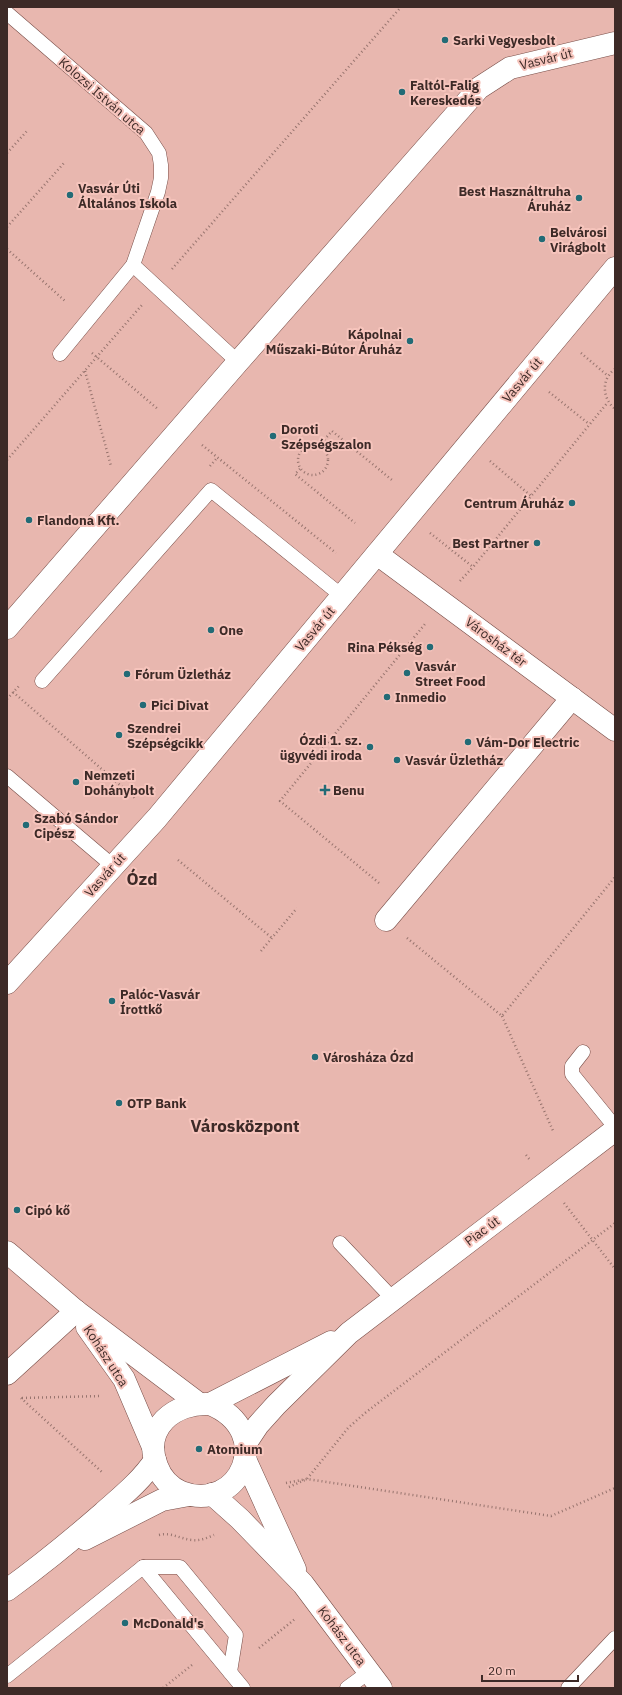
<svg xmlns="http://www.w3.org/2000/svg" width="622" height="1695" font-family="'IBM Plex Sans',sans-serif">
<style>
.lines{fill:none;stroke-linecap:round;stroke-linejoin:round}
.lane-casing{stroke:#784e48;stroke-width:15}
.street-casing{stroke:#784e48;stroke-width:23}
.secondary-casing{stroke:#784e48;stroke-width:23}
.path{stroke:#97746e;stroke-width:2.5;stroke-dasharray:1 3;stroke-linecap:butt}
.lane{stroke:#fff;stroke-width:14}
.street{stroke:#fff;stroke-width:22}
.secondary{stroke:#fff;stroke-width:22}
.poi-dot{fill:#226b76;stroke:#f6c4bc;stroke-width:1.5}
.labels{text-anchor:middle;dominant-baseline:central;stroke-width:4;stroke-linejoin:round;paint-order:stroke}
.poi-label{font-size:13px;font-weight:bold;fill:#3d2a27;stroke:#f6c4bc;text-anchor:start}
.street-label{font-size:13px;fill:#3d2a27;stroke:#f6c4bc}
.district-label{font-size:17px;font-weight:bold;fill:#3d2a27;stroke:#f6c4bc}
</style>
<rect width="100%" height="100%" fill="#e8b7af"/>
<g class="lines">
<g class="lane-casing">
<g id="lane">
<path d="M 7,13 L 146,133 L 159,153 L 161,165 L 161,178 L 158,192 L 133,265 L 60,354"/>
<path d="M 133,265 L 238,362"/>
<path d="M 42,681 L 211,490 L 342,596"/>
<path d="M 7,776 L 113,866"/>
<path d="M 583,1052 L 572,1066 L 572,1074 L 615,1127"/>
<path d="M 340,1243 L 393,1299"/>
<path d="M 143,1567 L 180,1567 L 236,1635 L 230,1672"/>
<path d="M 7,1676 L 143,1567 L 243,1688"/>
<path d="M 347,1688 L 369,1672"/>
<path d="M 568,1688 L 615,1638"/>
</g>
</g>
<g class="street-casing">
<g id="street">
<path d="M 377,554 L 615,730"/>
<path d="M 7,628 L 238,362 L 479,88 L 510,68 L 615,43"/>
<path d="M 386,920 L 572,698"/>
<path d="M 7,1252 L 76,1311 L 198,1403"/>
<path d="M 87,1327 L 124,1379 L 153,1447"/>
<path d="M 7,1374 L 76,1311"/>
<path d="M 245,1459 L 295,1569"/>
<path d="M 212,1494 L 240,1519 L 303,1584 L 381,1688"/>
</g>
</g>
<g class="secondary-casing">
<g id="secondary">
<path d="M 7,983 L 157,818 L 615,268"/>
<path d="M 210,1404 C 277,1431 240,1515 181,1492 C 170,1487 161,1477 157,1466 C 142,1428 174,1402 210,1404 L 331,1342"/>
<path d="M 246,1443 L 258,1425 L 276,1405 L 349,1333 L 615,1130"/>
<path d="M 85,1539 L 162,1500 L 189,1495"/>
<path d="M 7,1590 C 40,1566 72,1540 103,1513 C 122,1496 141,1481 155,1460"/>
</g>
</g>
<g class="path">
<path d="M 7,153 L 27,131"/>
<path d="M 7,227 L 64,163"/>
<path d="M 7,249 L 65,301"/>
<path d="M 172,269 L 401,7"/>
<path d="M 92,353 L 159,410"/>
<path d="M 581,353 L 608,376"/>
<path d="M 615,369 C 601,379 602,398 615,409"/>
<path d="M 85,371 L 111,466"/>
<path d="M 549,392 L 589,424"/>
<circle cx="313" cy="460" r="15"/>
<path d="M 202,445 L 336,553"/>
<path d="M 319,446 L 332,431 L 392,480"/>
<path d="M 7,460 L 142,305"/>
<path d="M 490,461 L 531,496"/>
<path d="M 210,466 L 217,458"/>
<path d="M 300,469 L 295,474 L 355,523"/>
<path d="M 430,533 L 473,567 L 608,402"/>
<path d="M 460,581 L 473,567"/>
<path d="M 13,692 L 135,798"/>
<path d="M 7,699 L 19,686"/>
<path d="M 178,860 L 272,938"/>
<path d="M 379,883 L 280,801 L 425,624"/>
<path d="M 407,938 L 502,1016 L 615,877"/>
<path d="M 261,951 L 297,908"/>
<path d="M 502,1016 L 554,1133"/>
<path d="M 526,1155 L 530,1160"/>
<path d="M 564,1203 L 615,1269"/>
<path d="M 21,1398 L 103,1473"/>
<path d="M 22,1398 L 101,1396"/>
<path d="M 286,1483 L 307,1479 L 551,1516 L 615,1488"/>
<path d="M 289,1487 L 307,1479 L 348,1428 L 365,1413 L 615,1223"/>
<path d="M 159,1535 C 172,1532 180,1539 192,1540 C 200,1541 207,1538 214,1535"/>
<path d="M 259,1648 L 295,1619"/>
<path d="M 163,1688 L 192,1665"/>
</g>
<use href="#lane" class="lane"/>
<use href="#street" class="street"/>
<use href="#secondary" class="secondary"/>
</g>
<g class="poi-dot">
<circle cx="445" cy="40" r="4"/>
<circle cx="402" cy="92" r="4"/>
<circle cx="70" cy="195" r="4"/>
<circle cx="579" cy="198" r="4"/>
<circle cx="542" cy="239" r="4"/>
<circle cx="410" cy="341" r="4"/>
<circle cx="273" cy="436" r="4"/>
<circle cx="572" cy="503" r="4"/>
<circle cx="29" cy="520" r="4"/>
<circle cx="537" cy="543" r="4"/>
<circle cx="211" cy="630" r="4"/>
<circle cx="430" cy="647" r="4"/>
<circle cx="407" cy="673" r="4"/>
<circle cx="127" cy="674" r="4"/>
<circle cx="387" cy="697" r="4"/>
<circle cx="143" cy="705" r="4"/>
<circle cx="119" cy="735" r="4"/>
<circle cx="468" cy="742" r="4"/>
<circle cx="370" cy="747" r="4"/>
<circle cx="397" cy="760" r="4"/>
<circle cx="76" cy="782" r="4"/>
<path d="M323 784h4v4h4v4h-4v4h-4v-4h-4v-4h4z"/>
<circle cx="26" cy="825" r="4"/>
<circle cx="112" cy="1001" r="4"/>
<circle cx="315" cy="1057" r="4"/>
<circle cx="119" cy="1103" r="4"/>
<circle cx="17" cy="1210" r="4"/>
<circle cx="199" cy="1449" r="4"/>
<circle cx="125" cy="1623" r="4"/>
</g>
<g class="labels">
<g class="poi-label">
<text x="453" y="40">Sarki Vegyesbolt</text>
<text x="410" y="85">Faltól-Falig<tspan x="410" dy="15">Kereskedés</tspan></text>
<text x="78" y="188">Vasvár Úti<tspan x="78" dy="15">Általános Iskola</tspan></text>
<text x="571" y="191" text-anchor="end">Best Használtruha<tspan x="571" dy="15">Áruház</tspan></text>
<text x="550" y="232">Belvárosi<tspan x="550" dy="15">Virágbolt</tspan></text>
<text x="402" y="334" text-anchor="end">Kápolnai<tspan x="402" dy="15">Műszaki-Bútor Áruház</tspan></text>
<text x="281" y="429">Doroti<tspan x="281" dy="15">Szépségszalon</tspan></text>
<text x="564" y="503" text-anchor="end">Centrum Áruház</text>
<text x="37" y="520">Flandona Kft.</text>
<text x="529" y="543" text-anchor="end">Best Partner</text>
<text x="219" y="630">One</text>
<text x="422" y="647" text-anchor="end">Rina Pékség</text>
<text x="415" y="666">Vasvár<tspan x="415" dy="15">Street Food</tspan></text>
<text x="135" y="674">Fórum Üzletház</text>
<text x="395" y="697">Inmedio</text>
<text x="151" y="705">Pici Divat</text>
<text x="127" y="728">Szendrei<tspan x="127" dy="15">Szépségcikk</tspan></text>
<text x="362" y="740" text-anchor="end">Ózdi 1. sz.<tspan x="362" dy="15">ügyvédi iroda</tspan></text>
<text x="476" y="742">Vám-Dor Electric</text>
<text x="405" y="760">Vasvár Üzletház</text>
<text x="84" y="775">Nemzeti<tspan x="84" dy="15">Dohánybolt</tspan></text>
<text x="333" y="790">Benu</text>
<text x="34" y="818">Szabó Sándor<tspan x="34" dy="15">Cipész</tspan></text>
<text x="120" y="994">Palóc-Vasvár<tspan x="120" dy="15">Írottkő</tspan></text>
<text x="323" y="1057">Városháza Ózd</text>
<text x="127" y="1103">OTP Bank</text>
<text x="25" y="1210">Cipó kő</text>
<text x="207" y="1449">Atomium</text>
<text x="133" y="1623">McDonald's</text>
</g>
<g class="street-label">
<text transform="translate(546 59) rotate(-14)">Vasvár út</text>
<text transform="translate(102 96) rotate(41)">Kolozsi István utca</text>
<text transform="translate(522 380) rotate(-50)">Vasvár út</text>
<text transform="translate(315 629) rotate(-50)">Vasvár út</text>
<text transform="translate(496 642) rotate(37)">Városház tér</text>
<text transform="translate(105 875) rotate(-48)">Vasvár út</text>
<text transform="translate(482 1231) rotate(-37)">Piac út</text>
<text transform="translate(106 1356) rotate(57)">Kohász utca</text>
<text transform="translate(342 1636) rotate(53)">Kohász utca</text>
</g>
<g class="district-label">
<text x="142" y="879">Ózd</text>
<text x="245" y="1126">Városközpont</text>
</g>
</g>
<rect width="622" height="1695" fill="none" stroke="#3d2a27" stroke-width="16"/>
<path d="M482 1675v6h96v-6" fill="none" stroke="#3d2a27" stroke-width="2"/>
<text x="488" y="1675" font-size="12" fill="#3d2a27" stroke="#f6c4bc" stroke-width="3" paint-order="stroke">20 m</text>
</svg>
